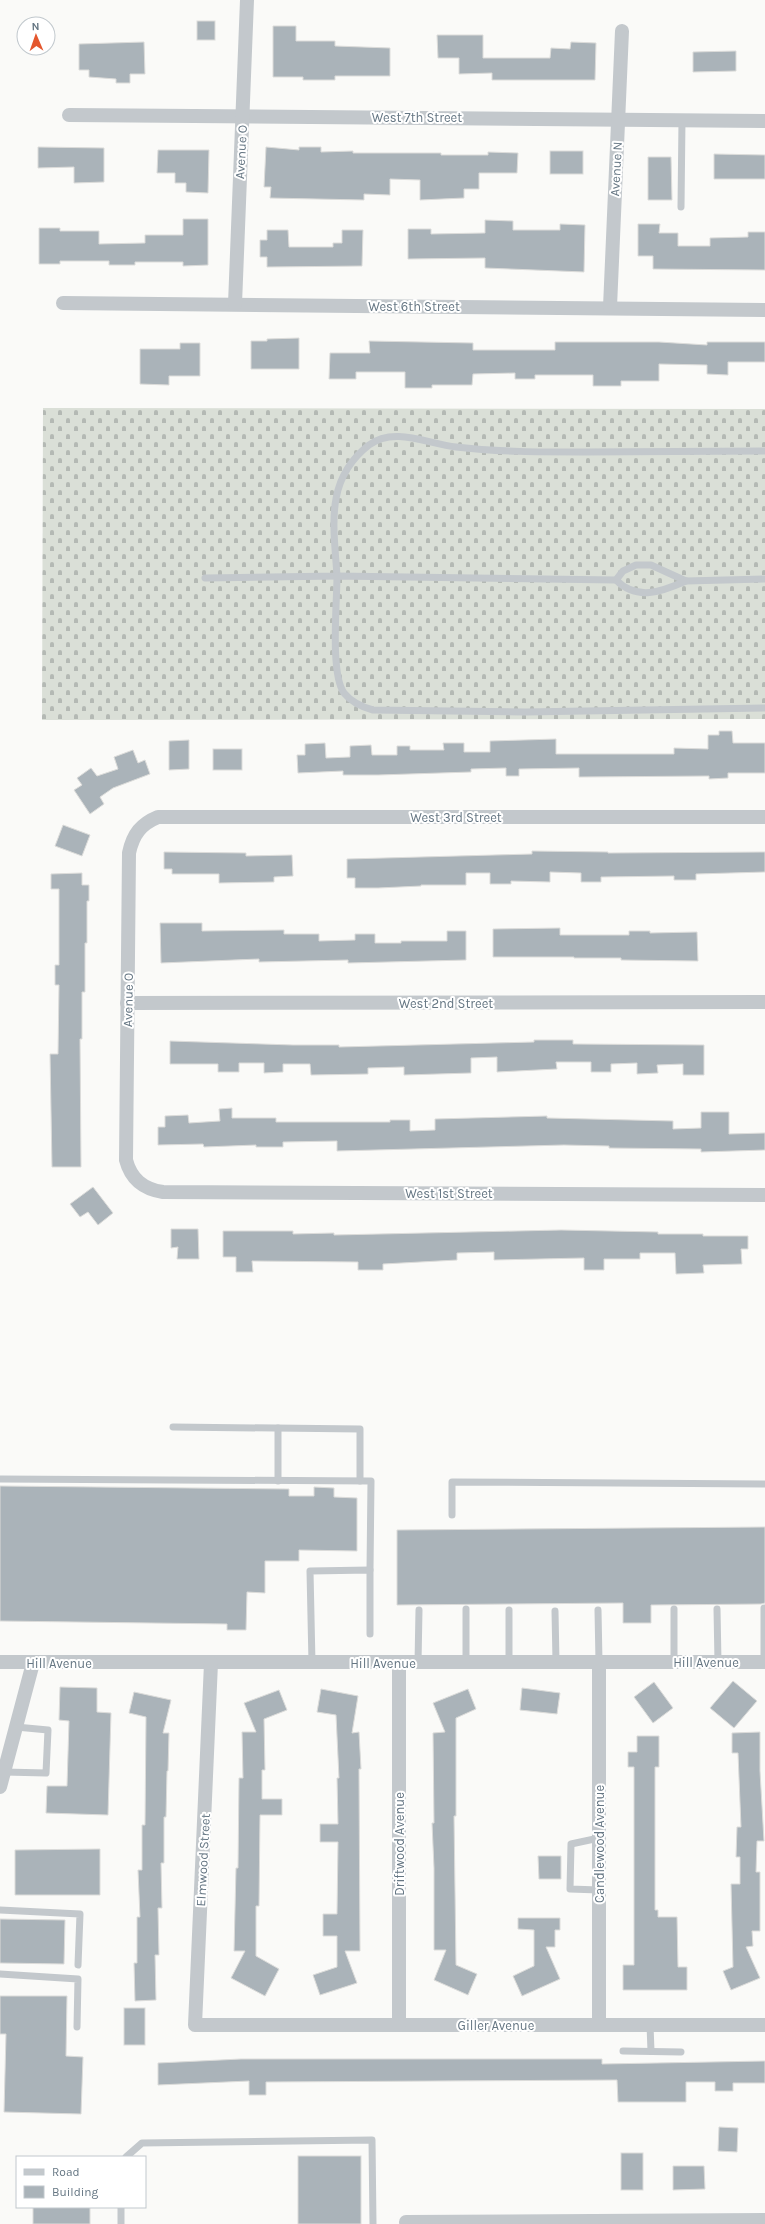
<svg xmlns="http://www.w3.org/2000/svg" width="765" height="2224" font-family="Karla,sans-serif">
<style>
.cemetery{fill:url(#cemetery-stones)}
.building{fill:#aab3b9;stroke:#dcdcda}
.lines{fill:none;stroke-linecap:round;stroke-linejoin:round}
.lane{stroke:#c3c8cc;stroke-width:7}
.street{stroke:#c3c8cc;stroke-width:14}
.labels{text-anchor:middle;dominant-baseline:central;stroke-width:4;stroke-linejoin:round;paint-order:stroke}
.street-label{font-size:13px;fill:#657683;stroke:#fff}
</style>
<defs>
<pattern id="cemetery-stones" width="16" height="16" patternUnits="userSpaceOnUse"><rect width="16" height="16" fill="#dadfd7"/><path d="M2 7V4a2 2 0 0 1 4 0v3zM10 15v-3a2 2 0 0 1 4 0v3z" fill="#b4b9b4"/></pattern>
</defs>
<rect width="100%" height="100%" fill="#fafaf8"/>
<path class="cemetery" d="M 43,408 L 765,409 L 765,719 L 42,720 Z"/>
<g class="building">
<rect x="197" y="21" width="18" height="19"/>
<path d="M 273,26 L 296,26 L 296,41 L 335,41 L 335,46 L 390,48 L 390,76 L 335,76 L 335,80 L 303,80 L 303,77 L 273,77 Z"/>
<path d="M 437,35 L 483,35 L 483,58 L 550,58 L 551,48 L 570,49 L 571,42 L 596,43 L 595,80 L 492,80 L 492,73 L 459,74 L 459,58 L 438,58 Z"/>
<path d="M 144,42 L 145,74 L 130,74 L 130,83 L 116,83 L 116,79 L 89,77 L 89,70 L 79,70 L 79,44 Z"/>
<path d="M 736,51 L 736,71 L 693,72 L 693,52 Z"/>
<path d="M 38,147 L 104,148 L 104,182 L 74,183 L 74,167 L 38,168 Z"/>
<path d="M 266,147 L 299,150 L 299,147 L 321,147 L 321,152 L 353,151 L 353,153 L 441,153 L 441,155 L 488,155 L 488,152 L 518,153 L 517,173 L 479,173 L 479,189 L 464,189 L 464,198 L 420,200 L 420,180 L 390,179 L 390,195 L 364,194 L 364,200 L 270,198 L 271,187 L 264,187 Z"/>
<path d="M 158,150 L 209,150 L 208,193 L 186,192 L 186,183 L 175,183 L 175,173 L 157,173 Z"/>
<rect x="550" y="151" width="33" height="23"/>
<path d="M 714,154 L 765,155 L 765,179 L 714,179 Z"/>
<path d="M 648,157 L 671,157 L 672,200 L 648,200 Z"/>
<path d="M 183,219 L 208,219 L 208,265 L 183,266 L 183,262 L 135,262 L 135,265 L 109,265 L 109,261 L 60,261 L 60,264 L 39,264 L 39,228 L 60,228 L 60,231 L 99,231 L 99,244 L 145,243 L 145,235 L 183,235 Z"/>
<path d="M 485,220 L 513,221 L 513,230 L 560,230 L 560,224 L 585,225 L 584,272 L 485,268 L 485,258 L 408,259 L 408,229 L 431,229 L 431,234 L 485,233 Z"/>
<path d="M 638,224 L 660,224 L 659,233 L 678,233 L 678,246 L 710,246 L 710,238 L 748,237 L 748,232 L 765,232 L 765,270 L 653,269 L 653,256 L 638,256 Z"/>
<path d="M 267,230 L 288,230 L 289,247 L 333,247 L 333,243 L 342,243 L 342,230 L 363,230 L 362,266 L 267,267 L 267,257 L 260,257 L 260,240 L 267,240 Z"/>
<path d="M 299,338 L 299,369 L 251,369 L 251,341 L 267,341 L 267,339 Z"/>
<path d="M 369,341 L 473,343 L 473,350 L 555,350 L 555,342 L 659,342 L 707,345 L 707,342 L 765,342 L 765,362 L 728,362 L 728,375 L 707,374 L 707,365 L 659,364 L 659,381 L 621,381 L 621,386 L 593,386 L 593,375 L 535,375 L 535,379 L 515,379 L 515,373 L 473,374 L 472,385 L 432,385 L 432,388 L 405,388 L 405,372 L 356,372 L 356,379 L 329,379 L 330,353 L 370,353 Z"/>
<path d="M 180,343 L 200,343 L 200,376 L 169,376 L 169,385 L 140,384 L 140,349 L 180,349 Z"/>
<path d="M 719,731 L 732,731 L 733,743 L 765,743 L 765,773 L 728,773 L 728,778 L 709,779 L 709,776 L 579,777 L 579,768 L 519,769 L 519,776 L 506,776 L 506,768 L 471,769 L 471,772 L 378,775 L 343,775 L 343,771 L 298,773 L 297,755 L 305,755 L 305,744 L 325,743 L 326,758 L 350,757 L 350,746 L 371,745 L 372,755 L 397,755 L 397,746 L 410,746 L 410,750 L 444,750 L 443,743 L 464,743 L 464,752 L 490,752 L 490,741 L 556,739 L 556,754 L 674,754 L 674,748 L 708,749 L 708,735 L 719,735 Z"/>
<path d="M 189,740 L 189,769 L 169,770 L 169,741 Z"/>
<rect x="213" y="749" width="29" height="21"/>
<path d="M 133,750 L 138,763 L 145,760 L 150,774 L 113,788 L 100,797 L 104,804 L 90,814 L 74,790 L 82,785 L 77,778 L 91,768 L 97,776 L 118,769 L 114,757 Z"/>
<path d="M 63,825 L 90,835 L 82,856 L 55,846 Z"/>
<path d="M 532,851 L 608,852 L 608,853 L 765,852 L 765,872 L 696,874 L 696,880 L 674,880 L 674,876 L 601,877 L 601,882 L 581,882 L 581,873 L 550,872 L 550,882 L 511,881 L 511,884 L 490,884 L 490,873 L 466,873 L 466,885 L 421,885 L 421,886 L 378,888 L 355,888 L 355,878 L 347,878 L 347,859 L 532,854 Z"/>
<path d="M 164,852 L 246,853 L 246,856 L 292,855 L 293,876 L 274,877 L 274,882 L 219,883 L 219,874 L 172,874 L 172,869 L 164,869 Z"/>
<path d="M 82,873 L 82,885 L 89,885 L 89,901 L 87,901 L 87,943 L 85,943 L 85,992 L 82,992 L 82,1039 L 80,1039 L 81,1167 L 52,1167 L 50,1054 L 58,1054 L 59,985 L 55,985 L 55,965 L 59,965 L 59,889 L 51,889 L 51,874 Z"/>
<path d="M 160,923 L 202,923 L 202,931 L 284,930 L 284,934 L 319,934 L 319,941 L 355,940 L 355,934 L 375,934 L 375,943 L 401,943 L 401,941 L 447,941 L 447,931 L 466,931 L 466,960 L 348,963 L 348,960 L 259,962 L 259,959 L 161,963 Z"/>
<path d="M 560,928 L 560,935 L 629,935 L 629,931 L 650,931 L 650,933 L 697,932 L 698,961 L 621,960 L 621,958 L 574,958 L 574,957 L 493,957 L 493,929 Z"/>
<path d="M 534,1040 L 573,1040 L 573,1044 L 704,1045 L 704,1075 L 683,1075 L 683,1064 L 657,1065 L 658,1073 L 637,1074 L 637,1063 L 611,1064 L 611,1072 L 591,1072 L 591,1062 L 556,1062 L 557,1069 L 497,1072 L 497,1057 L 471,1058 L 471,1073 L 404,1075 L 404,1067 L 368,1068 L 368,1074 L 311,1075 L 310,1064 L 283,1064 L 283,1072 L 264,1073 L 264,1063 L 239,1063 L 239,1072 L 218,1072 L 218,1064 L 170,1064 L 170,1041 L 293,1045 L 339,1045 L 339,1047 L 534,1042 Z"/>
<path d="M 232,1108 L 232,1118 L 276,1118 L 276,1122 L 390,1122 L 390,1120 L 410,1120 L 410,1131 L 435,1130 L 435,1119 L 547,1116 L 547,1118 L 673,1121 L 673,1129 L 701,1128 L 701,1112 L 729,1112 L 729,1134 L 765,1133 L 765,1150 L 701,1152 L 701,1149 L 609,1148 L 609,1146 L 564,1145 L 337,1151 L 337,1141 L 283,1142 L 283,1147 L 256,1147 L 256,1145 L 204,1147 L 203,1144 L 158,1145 L 158,1127 L 165,1127 L 165,1116 L 188,1115 L 189,1123 L 220,1121 L 219,1109 Z"/>
<path d="M 93,1187 L 113,1213 L 98,1225 L 88,1212 L 80,1217 L 70,1204 Z"/>
<path d="M 171,1229 L 198,1229 L 199,1259 L 177,1259 L 178,1247 L 171,1248 Z"/>
<path d="M 561,1230 L 658,1232 L 658,1234 L 703,1234 L 703,1236 L 748,1236 L 748,1249 L 741,1249 L 742,1264 L 703,1265 L 704,1273 L 676,1274 L 675,1253 L 640,1253 L 640,1259 L 604,1259 L 604,1270 L 584,1270 L 584,1258 L 494,1260 L 494,1252 L 457,1253 L 457,1260 L 383,1264 L 383,1270 L 358,1270 L 358,1262 L 252,1261 L 253,1272 L 236,1272 L 236,1257 L 223,1257 L 223,1231 L 293,1231 L 293,1234 L 334,1233 L 334,1235 Z"/>
<path d="M 0,1486 L 289,1489 L 289,1496 L 314,1496 L 314,1487 L 334,1488 L 334,1497 L 357,1498 L 357,1551 L 299,1550 L 299,1561 L 265,1561 L 265,1593 L 247,1592 L 246,1630 L 227,1630 L 227,1624 L 0,1621 Z"/>
<path d="M 765,1527 L 765,1603 L 761,1604 L 651,1605 L 651,1623 L 623,1623 L 623,1603 L 397,1605 L 397,1530 Z"/>
<path d="M 733,1681 L 757,1701 L 734,1728 L 710,1708 Z"/>
<path d="M 654,1682 L 673,1708 L 653,1723 L 634,1697 Z"/>
<path d="M 60,1687 L 97,1688 L 97,1712 L 111,1713 L 108,1815 L 46,1813 L 47,1786 L 67,1786 L 69,1721 L 59,1720 Z"/>
<path d="M 522,1688 L 560,1693 L 557,1714 L 520,1710 Z"/>
<path d="M 321,1689 L 358,1696 L 352,1733 L 359,1732 L 361,1769 L 359,1769 L 360,1951 L 345,1951 L 357,1983 L 320,1995 L 313,1975 L 337,1967 L 337,1936 L 323,1936 L 323,1914 L 337,1914 L 338,1842 L 320,1842 L 320,1824 L 338,1824 L 337,1778 L 339,1778 L 336,1715 L 317,1712 Z"/>
<path d="M 468,1689 L 476,1709 L 456,1718 L 456,1816 L 454,1816 L 456,1965 L 477,1974 L 468,1995 L 434,1980 L 446,1950 L 434,1950 L 434,1868 L 432,1823 L 434,1823 L 433,1733 L 445,1732 L 433,1703 Z"/>
<path d="M 279,1690 L 287,1710 L 264,1719 L 265,1770 L 262,1770 L 262,1799 L 282,1799 L 282,1815 L 260,1815 L 259,1906 L 256,1906 L 256,1956 L 279,1969 L 265,1996 L 231,1978 L 245,1951 L 234,1951 L 236,1868 L 238,1868 L 239,1778 L 243,1778 L 242,1732 L 256,1732 L 244,1703 Z"/>
<path d="M 134,1692 L 171,1700 L 163,1733 L 169,1733 L 168,1771 L 167,1771 L 166,1817 L 164,1817 L 164,1863 L 161,1863 L 162,1908 L 158,1908 L 159,1955 L 155,1955 L 156,2000 L 135,2001 L 134,1963 L 137,1963 L 137,1917 L 140,1917 L 138,1870 L 142,1870 L 142,1825 L 145,1825 L 146,1717 L 129,1713 Z"/>
<path d="M 760,1732 L 760,1771 L 764,1841 L 757,1841 L 756,1872 L 760,1872 L 760,1931 L 752,1931 L 753,1946 L 746,1947 L 760,1978 L 731,1990 L 723,1971 L 733,1967 L 731,1884 L 740,1884 L 740,1857 L 736,1857 L 737,1827 L 741,1827 L 738,1753 L 732,1753 L 732,1733 Z"/>
<path d="M 637,1736 L 659,1736 L 659,1767 L 655,1767 L 655,1910 L 658,1910 L 658,1917 L 677,1917 L 678,1967 L 687,1967 L 687,1990 L 623,1990 L 623,1965 L 634,1965 L 634,1767 L 628,1767 L 628,1752 L 637,1752 Z"/>
<path d="M 100,1849 L 100,1895 L 15,1895 L 15,1850 Z"/>
<path d="M 538,1856 L 561,1856 L 561,1879 L 539,1879 Z"/>
<path d="M 518,1918 L 560,1918 L 560,1930 L 555,1930 L 555,1947 L 546,1947 L 560,1979 L 522,1996 L 513,1976 L 534,1966 L 534,1930 L 518,1929 Z"/>
<path d="M 0,1919 L 65,1920 L 64,1964 L 0,1963 Z"/>
<path d="M 0,1996 L 67,1996 L 66,2056 L 83,2057 L 81,2114 L 4,2112 L 6,2034 L 0,2034 Z"/>
<rect x="124" y="2008" width="21" height="37"/>
<path d="M 241,2059 L 602,2059 L 602,2064 L 765,2061 L 765,2083 L 733,2083 L 733,2091 L 715,2091 L 715,2082 L 686,2082 L 686,2102 L 618,2102 L 617,2080 L 266,2082 L 266,2095 L 249,2095 L 249,2081 L 158,2085 L 158,2063 Z"/>
<path d="M 719,2127 L 738,2128 L 737,2152 L 718,2151 Z"/>
<rect x="621" y="2153" width="22" height="37"/>
<rect x="298" y="2156" width="63" height="68"/>
<path d="M 673,2166 L 704,2166 L 705,2189 L 673,2190 Z"/>
<rect x="33" y="2207" width="57" height="17"/>
</g>
<g class="lines">
<g class="lane">
<path d="M 681,207 L 682,120"/>
<path d="M 205,578 L 337,576 C 334,527 324,480 369,445 C 394,426 428,444 456,447 C 498,452 541,452 583,452 C 644,452 704,451 765,451"/>
<path d="M 765,579 L 686,581 L 651,565 L 636,565 L 623,571 L 616,580 L 337,576 C 337,602 330,674 344,693 C 352,703 362,707 373,710 L 525,712 L 765,708"/>
<path d="M 616,580 C 637,601 661,592 686,581"/>
<path d="M 173,1427 L 360,1429 L 360,1481"/>
<path d="M 0,1479 L 371,1481 L 370,1570"/>
<path d="M 278,1481 L 278,1428"/>
<path d="M 452,1515 L 452,1482 L 765,1484"/>
<path d="M 764,1608 L 764,1662"/>
<path d="M 466,1609 L 466,1662"/>
<path d="M 674,1609 L 674,1662"/>
<path d="M 717,1609 L 718,1662"/>
<path d="M 509,1610 L 509,1662"/>
<path d="M 598,1610 L 599,1662"/>
<path d="M 555,1611 L 556,1662"/>
<path d="M 312,1663 L 310,1571 L 370,1570 L 370,1634"/>
<path d="M 418,1663 L 419,1610"/>
<path d="M 4,1772 L 46,1773 L 48,1730 L 16,1727"/>
<path d="M 599,1838 L 571,1844 L 570,1889 L 599,1890"/>
<path d="M 0,1910 L 80,1914 L 78,1965"/>
<path d="M 0,1974 L 78,1979 L 77,2027"/>
<path d="M 650,2025 L 651,2051"/>
<path d="M 623,2051 L 681,2052"/>
<path d="M 126,2157 L 142,2143 L 372,2140 L 373,2224"/>
<path d="M 121,2207 L 121,2224"/>
</g>
<g class="street">
<path d="M 69,115 L 765,121"/>
<path d="M 63,303 L 765,310"/>
<path d="M 235,304 L 247,0"/>
<path d="M 610,307 L 622,31"/>
<path d="M 765,817 L 158,817 C 141,824 133,834 129,853 L 126,1160 C 131,1179 143,1189 163,1192 L 765,1195"/>
<path d="M 127,1003 L 765,1002"/>
<path d="M 0,1662 L 765,1662"/>
<path d="M 599,1662 L 599,2025"/>
<path d="M 211,1663 L 195,2025 L 765,2025"/>
<path d="M 399,1663 L 399,2025"/>
<path d="M 0,1787 L 33,1663"/>
<path d="M 406,2222 L 765,2220"/>
</g>
</g>
<g class="labels">
<g class="street-label">
<text x="417" y="117">West 7th Street</text>
<text transform="translate(241 152) rotate(-87)">Avenue O</text>
<text transform="translate(616 169) rotate(-87)">Avenue N</text>
<text x="414" y="306">West 6th Street</text>
<text x="456" y="817">West 3rd Street</text>
<text transform="translate(128 1000) rotate(-89)">Avenue O</text>
<text x="446" y="1003">West 2nd Street</text>
<text x="449" y="1193">West 1st Street</text>
<text x="706" y="1662">Hill Avenue</text>
<text x="59" y="1663">Hill Avenue</text>
<text x="383" y="1663">Hill Avenue</text>
<text transform="translate(399 1844) rotate(-90)">Driftwood Avenue</text>
<text transform="translate(599 1844) rotate(-90)">Candlewood Avenue</text>
<text transform="translate(203 1860) rotate(-87)">Elmwood Street</text>
<text x="496" y="2025">Giller Avenue</text>
</g>
</g>
<rect x="16" y="2156" width="130" height="52" fill="#ffffff" stroke="#c1c8cd"/>
<rect x="24" y="2169" width="20" height="6" fill="#c3c8cc" stroke="#c1c8cd"/>
<text x="52" y="2176" font-size="12" fill="#657683">Road</text>
<rect x="24" y="2186" width="20" height="12" fill="#aab3b9" stroke="#c1c8cd"/>
<text x="52" y="2196" font-size="12" fill="#657683">Building</text>
<g transform="translate(36 36) rotate(358)"><circle r="19" fill="#ffffff" stroke="#c1c8cd"/>
<path d="M0-3L7 15L0 10L-7 15Z" fill="#e4572e"/>
<text y="-6" font-size="11" font-weight="bold" text-anchor="middle" fill="#657683">N</text>
</g>
</svg>
